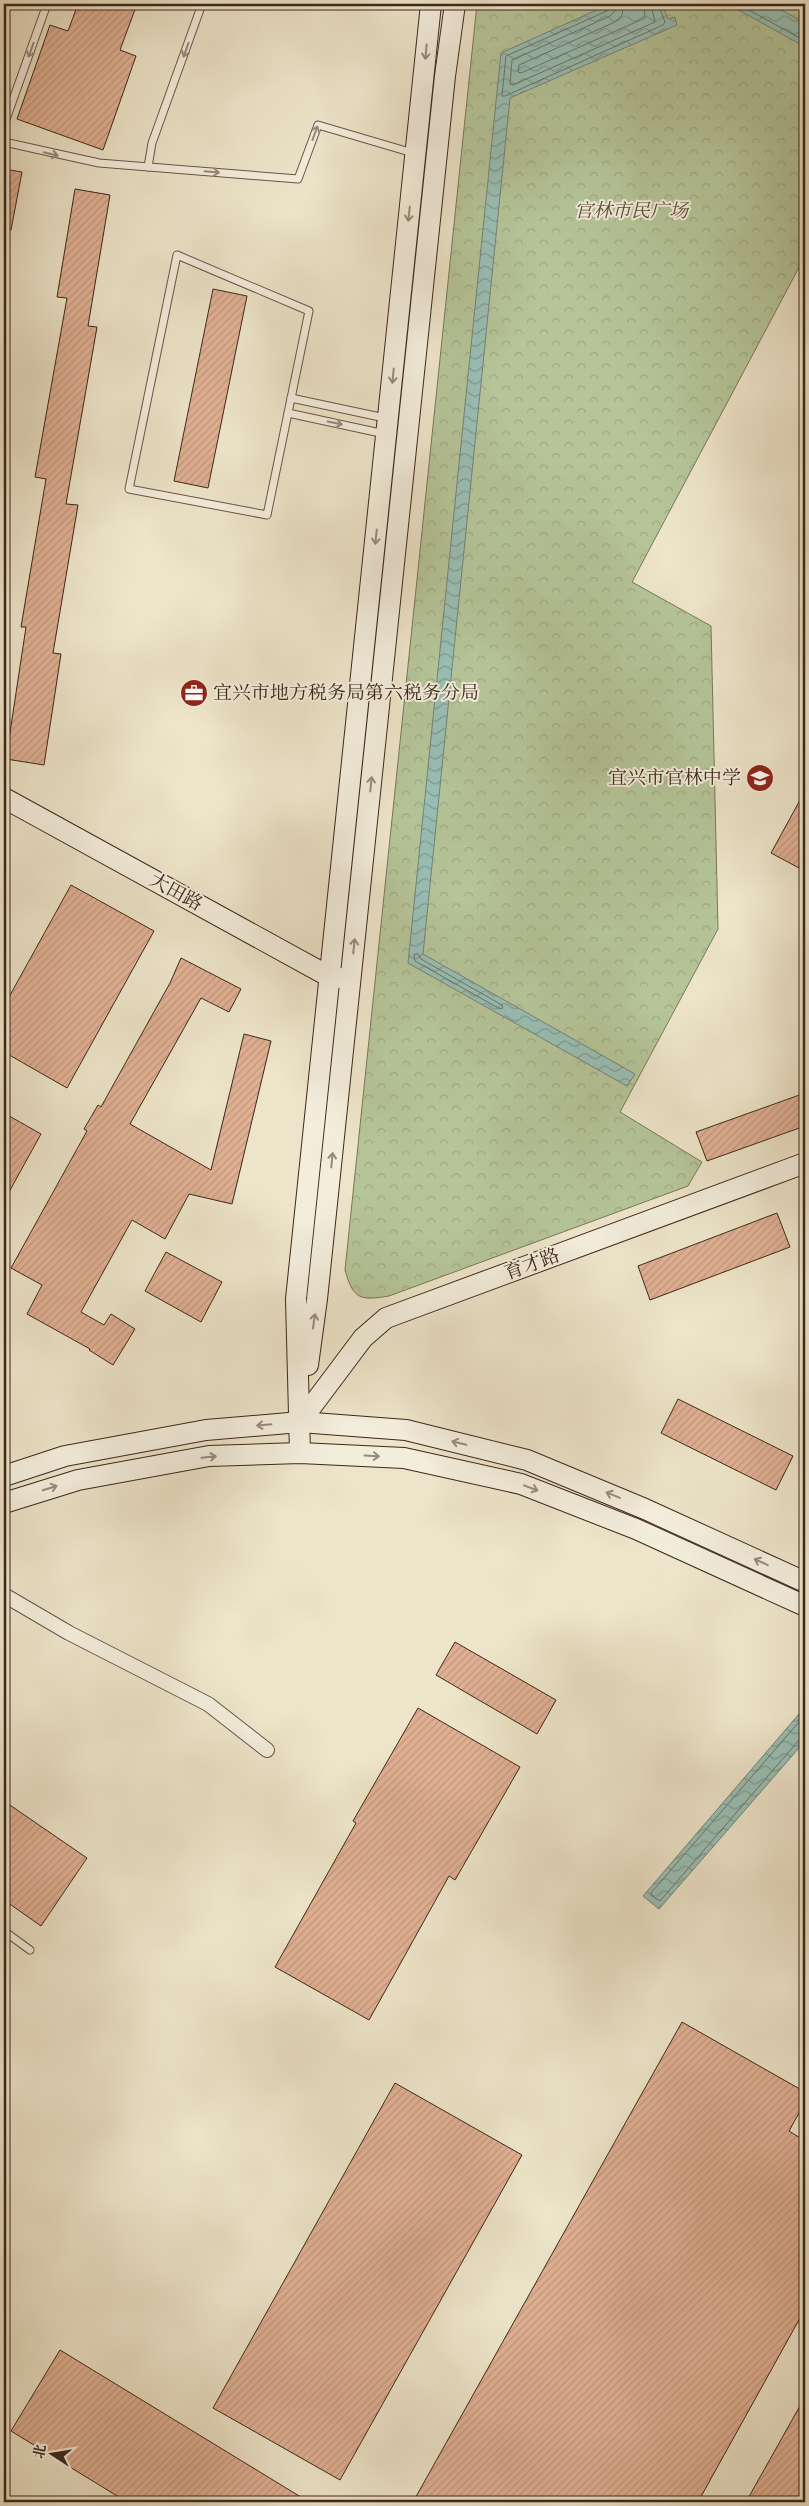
<svg xmlns="http://www.w3.org/2000/svg" width="809" height="2506" font-family="'IM FELL Double Pica','Noto Serif SC',serif">
<style>
.park{fill:url(#park-crowns);stroke:#79765a}
.water{fill:url(#water-waves);stroke:#748277}
.lines{fill:none;stroke-linecap:round;stroke-linejoin:round}
.shore{stroke:#6b7368;stroke-width:1}
.building{fill:url(#building-hatch);stroke:#3d271a}
.lane-casing{stroke:#695646;stroke-width:9}
.street-casing{stroke:#695646;stroke-width:16}
.secondary-casing{stroke:#3d271a;stroke-width:22}
.lane{stroke:#f3eddc;stroke-width:7}
.street{stroke:#f3eddc;stroke-width:14}
.secondary{stroke:#f3eddc;stroke-width:20}
.oneway{stroke:#988a7b}
.labels{text-anchor:middle;dominant-baseline:central;stroke-width:4;stroke-linejoin:round;paint-order:stroke}
.park-label{font-size:19px;font-style:italic;fill:#5b4e3a;stroke:#f3eddc}
.poi-label{font-size:19px;fill:#3d271a;stroke:#f3eddc;text-anchor:start}
.street-label{font-size:19px;fill:#3d271a;stroke:#f3eddc}
</style>
<defs>
<pattern id="park-crowns" width="20" height="18" patternUnits="userSpaceOnUse" patternTransform="scale(1.25)"><rect width="20" height="18" fill="#b5c599"/><path d="M2 6a3 3 0 1 1 6 0M12 15a3 3 0 1 1 6 0" fill="none" stroke="#9da983"/></pattern>
<pattern id="water-waves" width="16" height="10" patternUnits="userSpaceOnUse" patternTransform="scale(1.25)"><rect width="16" height="10" fill="#99bfb5"/><path d="M0 5q4-4 8 0t8 0" fill="none" stroke="#7e9b92"/></pattern>
<pattern id="building-hatch" width="6" height="6" patternUnits="userSpaceOnUse" patternTransform="scale(1.25)"><rect width="6" height="6" fill="#e0b093"/><path d="M-1 1l2-2M0 6l6-6M5 7l2-2" fill="none" stroke="#c1977e"/></pattern>
</defs>
<rect width="100%" height="100%" fill="#ede4c9"/>
<filter id="stains"><feTurbulence type="fractalNoise" baseFrequency=".004" numOctaves="4"/><feColorMatrix values="0 0 0 0 .2 0 0 0 0 .09 0 0 0 0 .02 0 0 0 .5 -.17"/></filter>
<radialGradient id="worn" r=".72"><stop offset=".6" stop-color="#630" stop-opacity="0"/><stop offset="1" stop-color="#630" stop-opacity=".3"/></radialGradient>
<path class="park" d="M 477,4 L 801,4 L 805,6 L 805,256 L 632,582 L 711,626 L 718,929 L 620,1112 L 702,1162 L 688,1186 L 389,1296 C 360,1301 353,1299 345,1270 Z"/>
<g class="water">
<path d="M 610,4 L 662,4 L 668,19 L 675,17 L 677,25 L 510,98 L 423,954 L 635,1074 L 627,1086 L 408,963 L 501,53 Z"/>
<path d="M 728,4 L 770,4 L 805,23 L 805,47 Z"/>
<path d="M 805,1707 L 805,1741 L 659,1909 L 643,1896 Z"/>
</g>
<g class="lines">
<g class="shore">
<path d="M 610,4 L 607,11 L 506,56 L 502,96 L 505,96 L 663,25 L 665,22 L 658,4"/>
<path d="M 617,4 L 615,11 L 610,16 L 512,60 L 510,84 L 513,85 L 655,22 L 651,4"/>
<path d="M 624,4 L 622,15 L 615,22 L 519,65 L 518,72 L 521,73 L 645,18 L 644,4"/>
<path d="M 738,4 L 805,41"/>
<path d="M 418,954 L 421,959 L 502,1005 L 503,1008 L 500,1009 L 415,961 L 414,955 Z"/>
<path d="M 805,1715 L 651,1893 L 652,1896 L 660,1901 L 799,1740 L 805,1738"/>
</g>
</g>
<g class="building">
<path d="M 78,4 L 137,4 L 120,50 L 136,56 L 103,150 L 17,119 L 50,25 L 68,31 Z"/>
<path d="M 4,169 L 22,172 L 11,230 L 4,229 Z"/>
<path d="M 75,189 L 110,195 L 88,326 L 97,327 L 66,504 L 78,505 L 53,653 L 61,654 L 44,765 L 6,759 L 26,627 L 21,627 L 46,479 L 35,477 L 67,298 L 57,297 Z"/>
<path d="M 213,289 L 247,296 L 208,488 L 174,481 Z"/>
<path d="M 805,791 L 805,857 L 799,868 L 771,853 Z"/>
<path d="M 71,885 L 154,931 L 67,1088 L 4,1052 L 4,1006 Z"/>
<path d="M 181,958 L 241,989 L 229,1012 L 201,998 L 130,1124 L 211,1170 L 244,1034 L 271,1041 L 232,1204 L 189,1194 L 165,1239 L 132,1220 L 81,1312 L 104,1325 L 111,1314 L 135,1329 L 113,1365 L 89,1350 L 90,1349 L 27,1314 L 42,1285 L 11,1268 L 87,1131 L 84,1129 L 98,1105 L 101,1107 L 170,983 Z"/>
<path d="M 805,1093 L 805,1126 L 707,1161 L 696,1132 Z"/>
<path d="M 4,1113 L 41,1134 L 4,1201 Z"/>
<path d="M 777,1213 L 790,1247 L 650,1300 L 638,1266 Z"/>
<path d="M 166,1252 L 222,1282 L 201,1322 L 145,1291 Z"/>
<path d="M 678,1399 L 793,1456 L 776,1490 L 661,1433 Z"/>
<path d="M 455,1642 L 556,1700 L 537,1734 L 436,1675 Z"/>
<path d="M 418,1708 L 520,1767 L 455,1880 L 449,1876 L 369,2020 L 275,1967 L 356,1823 L 353,1821 Z"/>
<path d="M 4,1801 L 87,1858 L 41,1926 L 4,1900 Z"/>
<path d="M 682,2022 L 805,2092 L 805,2102 L 789,2131 L 805,2141 L 805,2309 L 698,2502 L 413,2502 Z"/>
<path d="M 395,2083 L 522,2155 L 340,2480 L 213,2408 Z"/>
<path d="M 60,2350 L 309,2502 L 127,2502 L 11,2431 Z"/>
<path d="M 805,2397 L 805,2502 L 746,2502 Z"/>
</g>
<g class="lines">
<g class="lane-casing">
<g id="lane">
<path d="M 4,125 L 47,4"/>
<path d="M 4,142 L 99,163 L 298,179 L 318,125 L 413,153"/>
<path d="M 148,167 L 152,143 L 202,4"/>
<path d="M 177,255 L 309,311 L 267,515 L 129,489 Z"/>
<path d="M 291,398 L 385,418"/>
<path d="M 288,413 L 385,434"/>
<path d="M 4,1931 L 30,1950"/>
</g>
</g>
<g class="street-casing">
<path id="street" d="M 4,1595 L 69,1633 L 208,1704 L 267,1750"/>
</g>
<g class="secondary-casing">
<g id="secondary">
<path d="M 4,798 L 330,977 L 341,978"/>
<path d="M 308,1365 L 317,1299 L 445,76 L 455,4"/>
<path d="M 300,1422 L 363,1338 L 386,1318 L 805,1163"/>
<path d="M 300,1453 L 296,1299 L 431,4"/>
<path d="M 4,1476 L 65,1456 L 206,1430 L 300,1422 L 406,1430 L 527,1460 L 645,1509 L 805,1582"/>
<path d="M 4,1503 L 78,1480 L 209,1456 L 300,1453 L 404,1458 L 521,1484 L 636,1529 L 805,1606"/>
</g>
</g>
<use href="#lane" class="lane"/>
<use href="#street" class="street"/>
<use href="#secondary" class="secondary"/>
</g>
<defs><path id="oneway-shaft" d="M-6 0H5M1.5-3L5.5 0L1.5 3" fill="none" stroke-width="1.6" stroke-linecap="round" stroke-linejoin="round" transform="scale(1.25)"/></defs>
<g class="oneway">
<use href="#oneway-shaft" transform="translate(31 50) rotate(110)"/>
<use href="#oneway-shaft" transform="translate(186 50) rotate(110)"/>
<use href="#oneway-shaft" transform="translate(426 52) rotate(95)"/>
<use href="#oneway-shaft" transform="translate(315 133) rotate(-70)"/>
<use href="#oneway-shaft" transform="translate(51 154) rotate(14)"/>
<use href="#oneway-shaft" transform="translate(212 172) rotate(5)"/>
<use href="#oneway-shaft" transform="translate(409 214) rotate(96)"/>
<use href="#oneway-shaft" transform="translate(393 376) rotate(96)"/>
<use href="#oneway-shaft" transform="translate(335 423) rotate(12)"/>
<use href="#oneway-shaft" transform="translate(376 537) rotate(96)"/>
<use href="#oneway-shaft" transform="translate(371 784) rotate(-84)"/>
<use href="#oneway-shaft" transform="translate(354 946) rotate(-84)"/>
<use href="#oneway-shaft" transform="translate(332 1160) rotate(-84)"/>
<use href="#oneway-shaft" transform="translate(314 1321) rotate(-82)"/>
<use href="#oneway-shaft" transform="translate(264 1425) rotate(175)"/>
<use href="#oneway-shaft" transform="translate(459 1443) rotate(-166)"/>
<use href="#oneway-shaft" transform="translate(372 1456) rotate(3)"/>
<use href="#oneway-shaft" transform="translate(209 1457) rotate(-6)"/>
<use href="#oneway-shaft" transform="translate(50 1488) rotate(-17)"/>
<use href="#oneway-shaft" transform="translate(531 1488) rotate(21)"/>
<use href="#oneway-shaft" transform="translate(613 1495) rotate(-158)"/>
<use href="#oneway-shaft" transform="translate(761 1562) rotate(-155)"/>
</g>
<defs>
<g id="office-disc" transform="scale(1.4375)"><circle r="9.5" fill="#8f2418" stroke="#f3eddc"/><path d="M-6-3h4V-5.5h4V-3h4V5H-6ZM-1-4.5V-3h2v-1.5ZM-6 0V1H6V0Z" fill="#fff"/></g>
<g id="school-disc" transform="scale(1.4375)"><circle r="9.5" fill="#8f2418" stroke="#f3eddc"/><path d="M0-5L7-2L0 1L-7-2ZM-4 1L0 2.5L4 1V4Q0 6-4 4Z" fill="#fff"/></g>
</defs>
<g fill-rule="evenodd">
<use href="#office-disc" x="194" y="693"/>
<use href="#school-disc" x="760" y="778"/>
</g>
<g class="labels">
<g class="park-label">
<text x="631" y="211">官林市民广场</text>
</g>
<g class="poi-label">
<text x="213" y="693">宜兴市地方税务局第六税务分局</text>
<text x="741" y="778" text-anchor="end">宜兴市官林中学</text>
</g>
<g class="street-label">
<text transform="translate(176 892) rotate(29)">大田路</text>
<text transform="translate(532 1264) rotate(-20)">育才路</text>
</g>
</g>
<rect width="809" height="2506" fill="none" stroke="#ede4c9" stroke-width="20"/>
<rect x="5" y="5" width="799" height="2496" fill="none" stroke="#3d271a" stroke-width="2.5"/>
<rect x="10" y="10" width="789" height="2486" fill="none" stroke="#3d271a"/>
<g transform="translate(52 2454) rotate(282)" stroke="#f3eddc" stroke-width="4" paint-order="stroke">
<path d="M0-4L9 19L0 12L-9 19Z" fill="#3d271a"/>
<text y="-8" font-size="14" font-weight="bold" text-anchor="middle" fill="#3d271a">北</text>
</g>
<rect width="100%" height="100%" filter="url(#stains)"/>
<rect width="100%" height="100%" fill="url(#worn)"/>
</svg>
